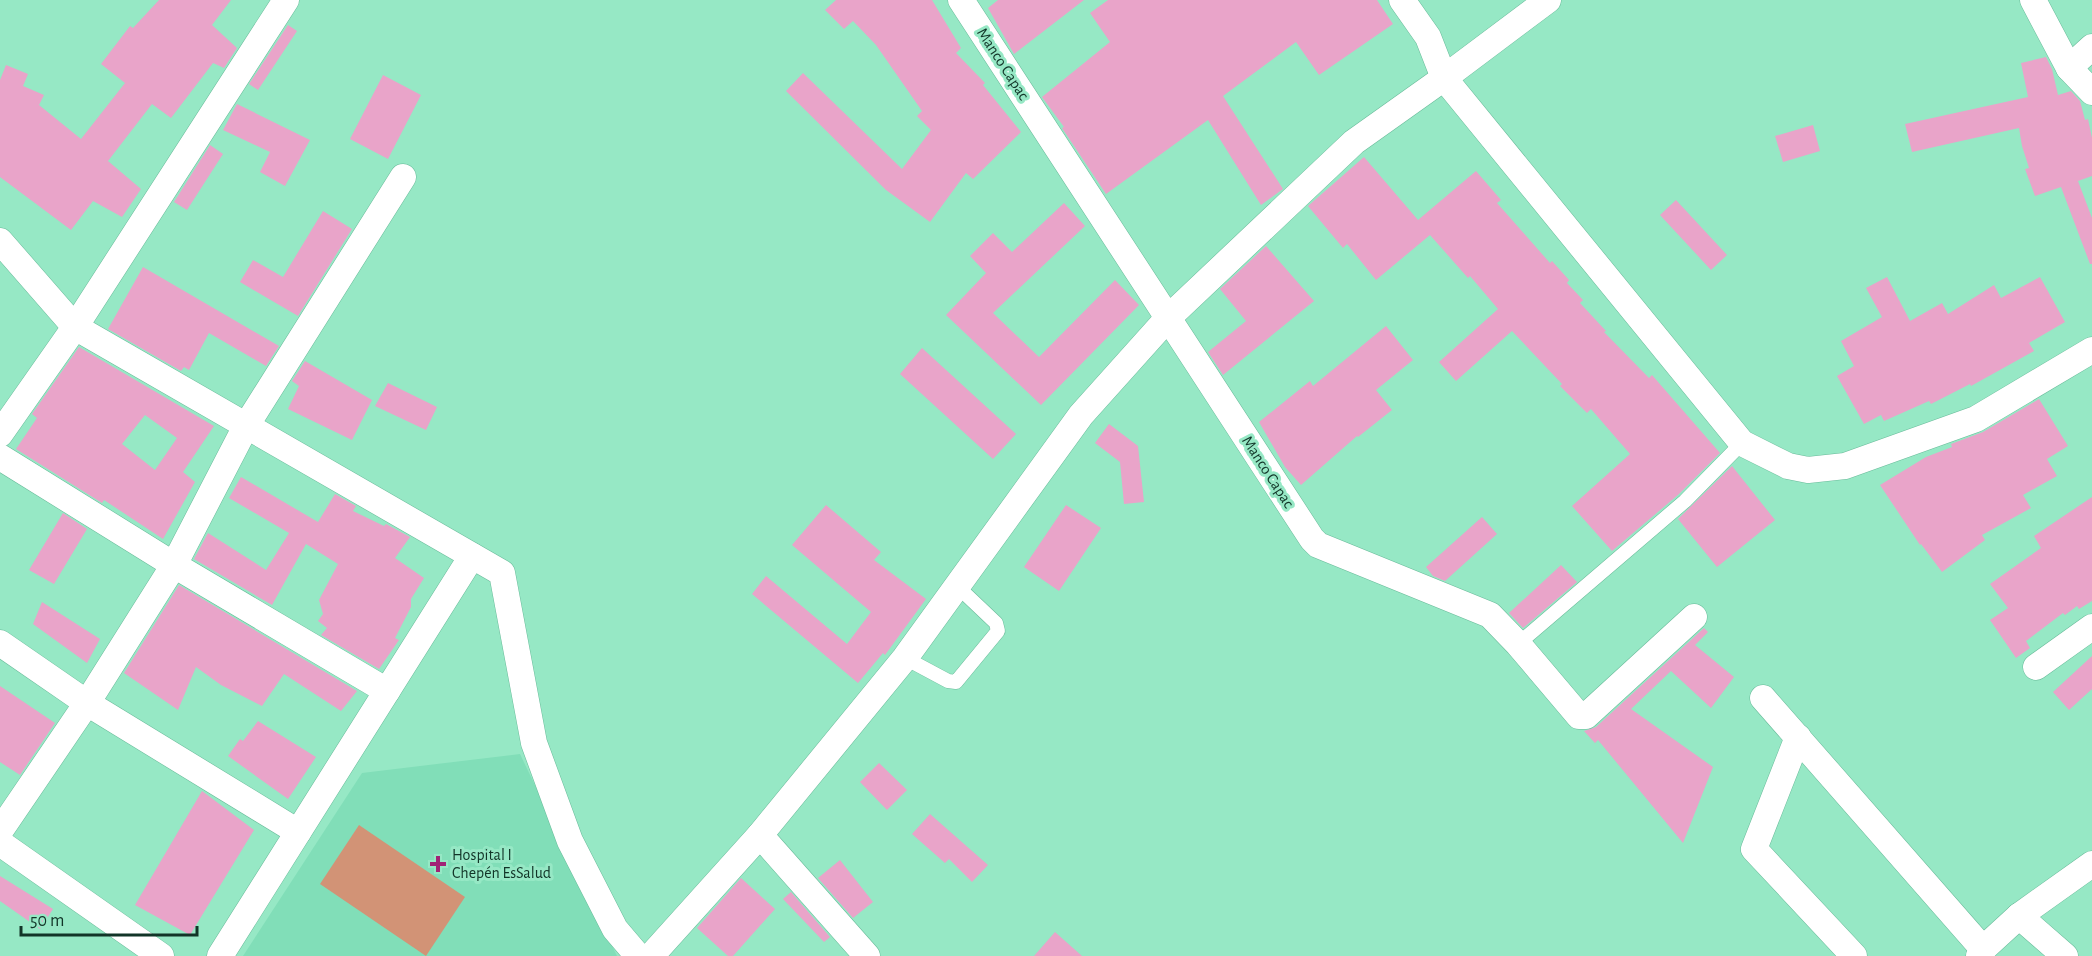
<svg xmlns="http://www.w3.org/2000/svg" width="2092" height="956" font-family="'Alegreya Sans',sans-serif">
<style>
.built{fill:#81deb8}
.green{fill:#d29376}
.building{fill:#e9a4c9;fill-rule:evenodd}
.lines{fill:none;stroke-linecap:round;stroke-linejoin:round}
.lane-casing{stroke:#69bb9a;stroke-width:15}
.street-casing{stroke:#69bb9a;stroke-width:27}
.lane{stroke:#fff;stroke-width:14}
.street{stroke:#fff;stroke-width:26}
.poi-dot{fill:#a12376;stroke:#96e8c5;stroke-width:2}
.labels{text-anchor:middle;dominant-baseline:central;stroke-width:6;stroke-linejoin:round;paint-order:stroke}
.street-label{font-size:16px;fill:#123528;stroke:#96e8c5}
.poi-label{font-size:16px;fill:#123528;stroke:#96e8c5;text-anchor:start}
</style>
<rect width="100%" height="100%" fill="#96e8c5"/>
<path class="built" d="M 520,754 L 617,956 L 243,956 L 362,773 Z"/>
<path class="green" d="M 359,825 L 465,897 L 426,956 L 320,884 Z"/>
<g class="building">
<path d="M 159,0 L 231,0 L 212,25 L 237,48 L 224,68 L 213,63 L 171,118 L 152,104 L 108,161 L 141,189 L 122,217 L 93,201 L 71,230 L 0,177 L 0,80 L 6,65 L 28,74 L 23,86 L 44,95 L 39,105 L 81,139 L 125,83 L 101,64 L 130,26 L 133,28 Z"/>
<path d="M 836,0 L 932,0 L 961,48 L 956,53 L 985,83 L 983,85 L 1021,132 L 973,179 L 966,173 L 930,222 L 886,190 L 786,91 L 803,73 L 902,169 L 931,130 L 917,116 L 922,111 L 876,45 L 853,21 L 844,29 L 825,10 Z"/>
<path d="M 998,0 L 1084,0 L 1014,54 L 988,8 Z"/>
<path d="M 1108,0 L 1377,0 L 1393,24 L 1319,75 L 1296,42 L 1223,96 L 1283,189 L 1261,205 L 1208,120 L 1106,194 L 1062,128 L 1064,127 L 1042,97 L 1110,42 L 1090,13 Z"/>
<path d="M 288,25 L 297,31 L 258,90 L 249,84 Z"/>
<path d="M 2046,57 L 2052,69 L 2058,95 L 2071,91 L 2080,101 L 2085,120 L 2088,119 L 2092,138 L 2092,176 L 2078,181 L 2092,218 L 2092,264 L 2090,264 L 2061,187 L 2035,196 L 2025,169 L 2029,168 L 2022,146 L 2019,128 L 1912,152 L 1905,124 L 2028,97 L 2021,63 Z"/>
<path d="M 383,75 L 421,95 L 388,159 L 350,139 Z"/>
<path d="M 237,104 L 310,140 L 285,186 L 260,172 L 270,152 L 223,130 Z"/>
<path d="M 1813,125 L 1820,151 L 1783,162 L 1775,136 Z"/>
<path d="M 210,145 L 223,154 L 187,210 L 174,202 Z"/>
<path d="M 1364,157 L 1418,220 L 1476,171 L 1501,200 L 1497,203 L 1550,263 L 1552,261 L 1569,280 L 1567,283 L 1583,300 L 1580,303 L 1606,331 L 1604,332 L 1649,378 L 1652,375 L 1720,453 L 1679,494 L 1612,551 L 1572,506 L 1630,454 L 1591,409 L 1587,413 L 1560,386 L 1562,384 L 1512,331 L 1456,381 L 1439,362 L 1498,309 L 1470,276 L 1468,278 L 1430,235 L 1376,280 L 1347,244 L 1343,248 L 1308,206 Z"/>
<path d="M 1676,200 L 1727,255 L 1711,270 L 1660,215 Z"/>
<path d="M 1064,203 L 1085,226 L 993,313 L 1039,357 L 1115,280 L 1139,305 L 1041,405 L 946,315 L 986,273 L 970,256 L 993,233 L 1012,252 Z"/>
<path d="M 323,211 L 352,229 L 298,316 L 240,282 L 253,260 L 283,277 Z"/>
<path d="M 1266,246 L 1314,301 L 1223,375 L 1208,352 L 1246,321 L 1220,289 Z"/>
<path d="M 143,267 L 279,346 L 266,366 L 209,333 L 189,370 L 184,367 L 181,371 L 108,329 Z"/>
<path d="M 1887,277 L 1910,321 L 1942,303 L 1948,314 L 1994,285 L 2001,298 L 2040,277 L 2065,322 L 2029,343 L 2034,351 L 1971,386 L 1970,384 L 1931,404 L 1929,401 L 1884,421 L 1881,415 L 1864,424 L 1837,376 L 1854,366 L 1841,341 L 1882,317 L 1866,288 Z"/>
<path d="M 1386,326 L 1413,360 L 1376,390 L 1392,410 L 1358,437 L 1357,436 L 1301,485 L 1285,467 L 1259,422 L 1310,381 L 1313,386 Z"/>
<path d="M 79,347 L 214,426 L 183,472 L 195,482 L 163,539 L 104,500 L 102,503 L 16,449 L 37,418 L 32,414 ZM 145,415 L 177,438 L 155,470 L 122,444 Z"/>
<path d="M 922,348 L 1016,434 L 993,459 L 900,374 Z"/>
<path d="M 305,361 L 372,400 L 352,440 L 288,409 L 299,386 L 292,381 Z"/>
<path d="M 388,383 L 437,407 L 426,430 L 375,406 Z"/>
<path d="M 2039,399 L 2068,446 L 2047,459 L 2057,476 L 2023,495 L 2031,508 L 1982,535 L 1985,540 L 1942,572 L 1921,544 L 1920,545 L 1880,485 L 1926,457 L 1952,447 L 1951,444 L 1983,432 Z"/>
<path d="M 1109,424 L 1138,446 L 1144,502 L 1124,504 L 1120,462 L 1095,443 Z"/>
<path d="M 1732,466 L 1775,520 L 1717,567 L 1678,519 Z"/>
<path d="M 241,477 L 318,522 L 335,494 L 356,506 L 353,511 L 384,526 L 386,524 L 410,537 L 395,558 L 424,578 L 411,599 L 411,607 L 395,638 L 399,640 L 379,669 L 321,635 L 327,628 L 318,621 L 323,614 L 319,600 L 338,564 L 306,544 L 272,605 L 194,559 L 208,533 L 266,570 L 289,533 L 229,498 Z"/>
<path d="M 2092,497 L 2092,601 L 2079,609 L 2077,606 L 2065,615 L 2063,613 L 2026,641 L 2030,648 L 2016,658 L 1990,620 L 2008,608 L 1990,584 L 2041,548 L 2034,536 Z"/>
<path d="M 826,505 L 881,552 L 874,560 L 926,599 L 885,655 L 883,653 L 858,683 L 752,594 L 766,576 L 847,644 L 871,612 L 792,545 Z"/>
<path d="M 1066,505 L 1101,528 L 1059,591 L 1024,567 Z"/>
<path d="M 63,513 L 87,529 L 54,584 L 29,570 Z"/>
<path d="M 1482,517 L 1497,534 L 1445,581 L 1433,576 L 1426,567 Z"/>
<path d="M 1561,565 L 1577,582 L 1523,628 L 1509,613 Z"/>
<path d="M 179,585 L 357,691 L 341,711 L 284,674 L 262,706 L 221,685 L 196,667 L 178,710 L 124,673 Z"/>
<path d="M 42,602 L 100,639 L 87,663 L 33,624 Z"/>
<path d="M 1704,628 L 1708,632 L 1695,645 L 1734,677 L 1711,708 L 1671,671 L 1631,709 L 1713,767 L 1683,843 L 1598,740 L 1595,743 L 1584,731 L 1596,727 Z"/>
<path d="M 2092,656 L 2092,689 L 2069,710 L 2053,692 Z"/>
<path d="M 0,686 L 55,723 L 20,775 L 0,762 Z"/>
<path d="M 258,721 L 316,757 L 288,799 L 228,756 L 240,739 L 243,741 Z"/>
<path d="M 879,763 L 907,790 L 887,810 L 860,782 Z"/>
<path d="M 202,791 L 254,830 L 190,935 L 135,905 Z"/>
<path d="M 930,814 L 988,865 L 972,882 L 949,859 L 945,863 L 912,834 Z"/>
<path d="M 840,860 L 873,902 L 853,918 L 818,878 Z"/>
<path d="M 0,876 L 53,909 L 40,929 L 0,901 Z"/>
<path d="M 741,878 L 775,909 L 733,956 L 728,956 L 697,928 Z"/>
<path d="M 791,892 L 830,937 L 824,942 L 783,899 Z"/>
<path d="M 1055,932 L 1082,956 L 1034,956 Z"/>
</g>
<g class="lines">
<g class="lane-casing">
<g id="lane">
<path d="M 1518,644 L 1685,501 L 1742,443"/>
<path d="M 905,658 L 948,681 L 956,682 L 998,631 L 996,623 L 957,586"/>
</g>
</g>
<g class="street-casing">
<g id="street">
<path d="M 961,0 L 1312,539 L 1318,545 L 1490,615 L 1518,644 L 1579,716 L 1586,716 L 1694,617"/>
<path d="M 1402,0 L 1428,37 L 1444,78 L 1742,443 L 1788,466 L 1808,470 L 1845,466 L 1976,419 L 2092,350"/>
<path d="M 2033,0 L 2069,68 L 2092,92"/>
<path d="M 2069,68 L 2092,47"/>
<path d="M 0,241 L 75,327 L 502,573 L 534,743 L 570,841 L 615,929 L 638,956"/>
<path d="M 0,434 L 75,327 L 286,0"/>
<path d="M 0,457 L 174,565 L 387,691"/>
<path d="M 0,643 L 87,703 L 298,832"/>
<path d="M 2036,667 L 2092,627"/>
<path d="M 1763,698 L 1983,949"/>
<path d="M 1798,737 L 1754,849 L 1854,956"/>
<path d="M 0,831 L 87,703 L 174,565 L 246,426 L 403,177"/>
<path d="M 760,835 L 867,956"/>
<path d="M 0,843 L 161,956"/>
<path d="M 2019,916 L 2065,956"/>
<path d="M 220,956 L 472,556"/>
<path d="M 651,956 L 760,835 L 905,658 L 1081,415 L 1168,318 L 1354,142 L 1444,78 L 1548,0"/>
<path d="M 1979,956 L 1983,949 L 2019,916 L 2092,864"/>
</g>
</g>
<use href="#lane" class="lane"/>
<use href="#street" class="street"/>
</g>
<path class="poi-dot" d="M435 855h6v6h6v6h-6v6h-6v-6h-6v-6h6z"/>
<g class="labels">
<g class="street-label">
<text transform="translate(1003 64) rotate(57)">Manco Capac</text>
<text transform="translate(1268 472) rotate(57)">Manco Capac</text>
</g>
<g class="poi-label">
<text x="452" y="855">Hospital I<tspan x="452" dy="18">Chepén EsSalud</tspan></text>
</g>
</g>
<path d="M21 926v9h176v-9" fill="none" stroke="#123528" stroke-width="3"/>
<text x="30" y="926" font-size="18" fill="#123528" stroke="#96e8c5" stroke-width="4.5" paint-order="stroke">50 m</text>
</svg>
